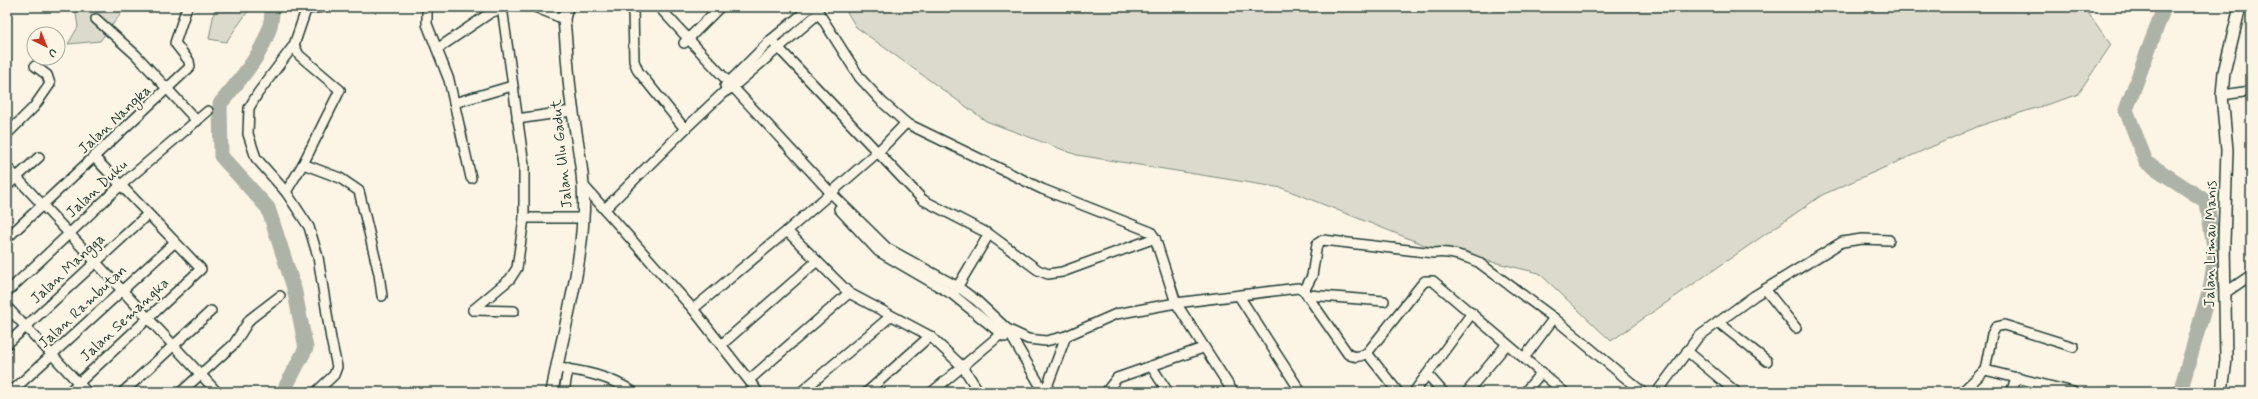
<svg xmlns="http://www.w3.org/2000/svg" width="2258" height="399" font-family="Mynerve,sans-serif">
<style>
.green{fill:#dcdacc;stroke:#7e8c80}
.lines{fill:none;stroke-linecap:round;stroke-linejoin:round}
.river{stroke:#aeb3a7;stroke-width:15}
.minor-casing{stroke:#1f3d34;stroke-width:12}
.tertiary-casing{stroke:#1f3d34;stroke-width:14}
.minor{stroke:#fcf5e5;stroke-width:9}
.tertiary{stroke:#fcf5e5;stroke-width:11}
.labels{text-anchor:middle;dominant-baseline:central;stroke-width:4;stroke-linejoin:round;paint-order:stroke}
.street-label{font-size:15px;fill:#1f3d34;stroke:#fcf5e5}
</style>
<rect width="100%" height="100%" fill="#fcf5e5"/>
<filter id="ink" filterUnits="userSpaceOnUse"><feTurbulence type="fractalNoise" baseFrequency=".025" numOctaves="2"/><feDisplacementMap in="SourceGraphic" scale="8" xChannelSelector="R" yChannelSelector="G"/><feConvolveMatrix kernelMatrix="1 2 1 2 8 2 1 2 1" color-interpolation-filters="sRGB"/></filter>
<g filter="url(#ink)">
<g class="green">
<path d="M 75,7 L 126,7 L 100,41 L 68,44 L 78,27 Z"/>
<path d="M 215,7 L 251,7 L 226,42 L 209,39 Z"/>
<path d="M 844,7 L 2084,7 L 2111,45 L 2077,95 L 1979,126 L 1822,195 L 1611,341 L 1539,273 L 1430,247 L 1282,188 L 1077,155 L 986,121 L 856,27 Z"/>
</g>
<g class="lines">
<g class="river">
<path d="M 272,7 C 274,43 241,78 220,104 L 221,156 L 268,208 L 294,288 L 306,348 L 283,392"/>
<path d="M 2162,7 L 2162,13 L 2126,110 L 2146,162 L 2207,202 L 2215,254 L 2211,285 L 2180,392"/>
</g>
<g class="minor-casing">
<g id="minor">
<path d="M 307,7 L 294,45 L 258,93 L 249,108 L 248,134 L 256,158 L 286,192 L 309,227 L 318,257 L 331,339 L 337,367 L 334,375 L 316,392"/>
<path d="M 427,7 L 427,24 L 449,80 L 471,178"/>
<path d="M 535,7 L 564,19"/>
<path d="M 633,7 L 634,61 L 638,71 L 685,129 L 723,93 L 733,87 L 819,13"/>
<path d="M 659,7 L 830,192 L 887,248 L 958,287 L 977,301 L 1007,329 L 1044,392"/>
<path d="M 815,7 L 860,78 L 882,102 L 906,123 L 1042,189 L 1151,232 L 1155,238 L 1176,303 L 1233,392"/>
<path d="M 307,9 L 324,7"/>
<path d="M 96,19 L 136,55 L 197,121"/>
<path d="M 771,40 L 923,200 L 989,234 L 1038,270 L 1048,274 L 1062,272 L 1155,238"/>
<path d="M 684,43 L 720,7"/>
<path d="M 437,49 L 490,13 L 503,8"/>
<path d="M 725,86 L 771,40 L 811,7"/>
<path d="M 2222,95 L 2251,91"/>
<path d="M 454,103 L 512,86"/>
<path d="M 517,119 L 572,111"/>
<path d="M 7,134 L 34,107 L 50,84 L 47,75 L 35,66"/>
<path d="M 303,164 L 340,178 L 359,191 L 379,274 L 382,296"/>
<path d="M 7,167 L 217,392"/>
<path d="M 583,185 L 693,309 L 758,392"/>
<path d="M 7,186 L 39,157"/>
<path d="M 286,192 L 303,164 L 340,90 L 299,55 L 294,45"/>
<path d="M 605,209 L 685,129"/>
<path d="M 839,209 L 878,251 L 952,294 L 1005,337"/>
<path d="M 524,218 L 583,218"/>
<path d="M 787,231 L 849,293 L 930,336 L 963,367 L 979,392"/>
<path d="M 7,238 L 190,67 L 189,61 L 175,43 L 187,7"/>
<path d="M 1765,289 L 1796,328"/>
<path d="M 955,291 L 989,234"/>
<path d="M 1304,291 L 1312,276 L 1317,244 L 1323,240 L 1434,253 C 1449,251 1464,256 1478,262 L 1554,318 L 1641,391"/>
<path d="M 7,292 L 121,185 L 208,111"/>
<path d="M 2225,293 L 2251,275"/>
<path d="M 1308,295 L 1384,301"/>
<path d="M 1239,296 L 1299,389 L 1299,392"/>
<path d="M 7,307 L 87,392"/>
<path d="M 693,309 L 787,231 L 878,152 L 906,123"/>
<path d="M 473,310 L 510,279 L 517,268 L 524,218 L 524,165 L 502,7"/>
<path d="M 473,310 L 514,311"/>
<path d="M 1718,322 L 1767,361"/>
<path d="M 7,344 L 148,214"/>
<path d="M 721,345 L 817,261"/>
<path d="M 1687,351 L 1736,392"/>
<path d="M 1367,353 L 1398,392"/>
<path d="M 1524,358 L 1554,318"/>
<path d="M 1151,366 L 1168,392"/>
<path d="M 556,368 C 581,370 612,377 633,392"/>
<path d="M 1985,370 L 1992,334 L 1996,327 L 2004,325 L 2074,347"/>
<path d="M 1428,375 L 1443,392"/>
<path d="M 749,380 L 849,293"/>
<path d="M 11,392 L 174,243"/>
<path d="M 69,392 L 201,269 L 94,157"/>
<path d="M 123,392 L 211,311"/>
<path d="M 181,392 L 234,344 L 250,319 L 280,296"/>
<path d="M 564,392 L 568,369"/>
<path d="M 801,392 L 891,316"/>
<path d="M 867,392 L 930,336"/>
<path d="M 932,392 L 1007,329 L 1028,339 L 1046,341 L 1066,336 L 1116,314 L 1176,303 L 1298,288 L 1304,291 L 1348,354 C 1354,358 1360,357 1367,353 L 1422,284 L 1425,281 L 1433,281 L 1564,392"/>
<path d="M 1045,392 L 1066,336"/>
<path d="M 1106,392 L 1117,378 L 1203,348"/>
<path d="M 1414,392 L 1472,313"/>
<path d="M 1467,392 L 1507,344"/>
<path d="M 1525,392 L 1542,372"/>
<path d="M 1657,392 L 1698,337 L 1754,296 L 1842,242 L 1862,239 L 1889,240"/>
<path d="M 1962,392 L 1985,370 L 2073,392"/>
<path d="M 2011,392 L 2017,377"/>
</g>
</g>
<g class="tertiary-casing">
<g id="tertiary">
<path d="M 552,392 C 562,334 580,277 583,218 C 586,183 578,148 573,113 C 568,82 567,50 564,19 L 567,7"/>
<path d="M 2222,392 L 2226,360 L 2224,242 L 2227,150 L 2222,95 L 2224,72 L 2240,7"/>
</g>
</g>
<use href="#minor" class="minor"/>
<use href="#tertiary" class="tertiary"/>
</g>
</g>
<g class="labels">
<g class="street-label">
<text transform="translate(115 120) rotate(-43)">Jalan Nangka</text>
<text transform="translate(562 154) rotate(-96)">Jalan Ulu Gadut</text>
<text transform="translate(97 189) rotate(-43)">Jalan Duku</text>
<text transform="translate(2211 244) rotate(-89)">Jalan Limau Manis</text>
<text transform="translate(68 269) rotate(-43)">Jalan Mangga</text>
<text transform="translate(83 307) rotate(-43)">Jalan Rambutan</text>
<text transform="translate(125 320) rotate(-43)">Jalan Semangka</text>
</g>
</g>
<rect width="2258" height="399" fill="none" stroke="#fcf5e5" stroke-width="24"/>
<rect x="12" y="12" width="2234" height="375" fill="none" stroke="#1f3d34" stroke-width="1.5" filter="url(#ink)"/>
<g transform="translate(46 46) rotate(137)"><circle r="19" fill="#fcf5e5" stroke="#a4ab9e"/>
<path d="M0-3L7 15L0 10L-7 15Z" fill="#c8321e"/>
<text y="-6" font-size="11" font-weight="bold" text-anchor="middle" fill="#1f3d34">U</text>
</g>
</svg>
